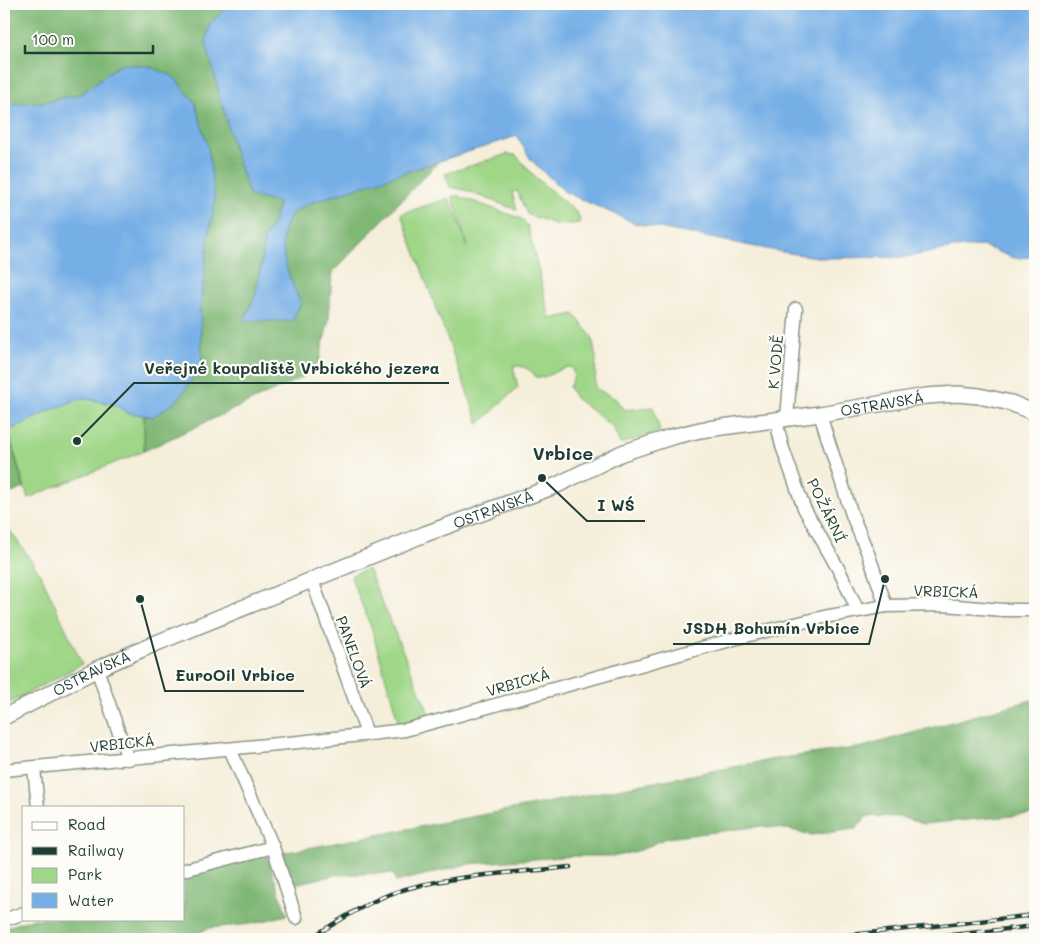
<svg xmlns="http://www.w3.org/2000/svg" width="1039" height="943" font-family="Mali,sans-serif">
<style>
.green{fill:#9fd687;stroke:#5f8a5e}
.forest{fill:#7fb774;stroke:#4f7a54}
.water{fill:#76afe6;stroke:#4a768d}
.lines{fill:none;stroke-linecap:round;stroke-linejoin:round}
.minor-casing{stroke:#8a9687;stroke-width:15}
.major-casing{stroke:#8a9687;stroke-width:18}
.minor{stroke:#fff;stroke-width:12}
.major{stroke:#fff;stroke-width:15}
.rail-casing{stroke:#1f3d34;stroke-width:4.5}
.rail{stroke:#fdfcf7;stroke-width:2.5;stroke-dasharray:8;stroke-linecap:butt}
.labels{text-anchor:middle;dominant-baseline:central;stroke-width:4.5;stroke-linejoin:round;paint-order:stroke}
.street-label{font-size:15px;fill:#1f3d34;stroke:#fdfcf7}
.quarter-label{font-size:18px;font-weight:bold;fill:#1f3d34;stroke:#fdfcf7}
.leader{fill:none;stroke:#1f3d34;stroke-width:2}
.callout-dot{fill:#1f3d34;stroke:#fdfcf7;stroke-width:2}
.callout-label{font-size:16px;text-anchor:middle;font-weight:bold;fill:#1f3d34;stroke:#fdfcf7;stroke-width:4.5;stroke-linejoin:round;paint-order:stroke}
</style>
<rect width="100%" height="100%" fill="#fdfcf7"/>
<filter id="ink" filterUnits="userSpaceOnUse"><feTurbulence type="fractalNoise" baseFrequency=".02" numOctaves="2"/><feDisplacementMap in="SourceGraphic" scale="10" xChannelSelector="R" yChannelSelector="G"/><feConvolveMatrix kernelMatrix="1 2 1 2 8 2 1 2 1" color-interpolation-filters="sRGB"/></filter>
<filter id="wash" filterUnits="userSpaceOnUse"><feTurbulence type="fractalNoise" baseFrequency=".0096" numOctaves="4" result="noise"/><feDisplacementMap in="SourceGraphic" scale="20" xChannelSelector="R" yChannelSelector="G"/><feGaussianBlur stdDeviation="1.12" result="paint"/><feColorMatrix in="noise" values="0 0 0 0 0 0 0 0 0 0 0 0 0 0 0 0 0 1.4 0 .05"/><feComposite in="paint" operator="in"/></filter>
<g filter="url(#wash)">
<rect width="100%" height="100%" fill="#f5eeda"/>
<g class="green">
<path d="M 507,154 L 516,155 L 535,177 L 577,213 L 580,218 L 579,223 L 557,225 L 527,214 L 517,191 L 512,192 L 517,210 L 465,190 L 450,187 L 445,174 Z"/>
<path d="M 452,196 L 458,196 L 522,219 L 528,227 L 550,319 L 574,314 L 592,337 L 596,358 L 595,388 L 616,399 L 624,410 L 653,407 L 660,431 L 620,444 L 613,427 L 575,398 L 569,387 C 573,379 576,375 571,367 C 559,366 548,380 536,377 C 530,369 523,365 513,366 L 518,387 L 479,424 L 401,214 L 449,198 L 468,247 Z"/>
<path d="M 82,398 L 113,404 L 128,413 L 144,415 L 144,451 L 28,498 L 8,431 L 49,411 Z"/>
<path d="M 7,526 L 41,575 L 82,664 L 4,706 L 4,528 Z"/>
<path d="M 368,569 L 428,711 L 430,716 L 429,719 L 404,724 L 400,724 L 398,721 L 371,627 L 351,578 L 352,575 Z"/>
</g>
<g class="forest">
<path d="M 4,4 L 231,4 L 210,23 L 279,203 L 273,223 L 264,238 L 261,266 L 255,296 L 244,320 L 301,303 C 289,277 271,239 293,213 C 297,209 305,206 310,203 L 440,160 L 332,273 L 329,319 L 319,362 L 303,377 L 144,451 L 144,415 L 153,417 L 202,364 L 200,310 L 209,234 L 215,201 L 120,64 L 81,94 L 45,102 L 4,104 Z"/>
<path d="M 8,431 L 24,488 L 4,496 L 4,433 Z"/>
<path d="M 1035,699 L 1035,814 L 923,824 L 900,817 L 867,816 L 856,829 L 810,835 L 792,830 L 762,826 L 691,835 L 666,838 L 641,850 L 617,856 L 574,856 L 468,864 L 396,882 L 393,873 L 336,875 L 294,884 L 282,853 L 775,759 L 862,747 Z"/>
<path d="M 266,854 L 287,915 L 252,924 L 209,928 L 186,939 L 4,939 L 4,928 L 31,919 L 184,919 L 184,876 Z"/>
</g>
<g class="water">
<path d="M 231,4 L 1035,4 L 1035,257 L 1014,258 L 983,246 L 953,248 L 906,257 L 824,258 L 782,252 L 634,223 L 565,192 L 531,160 L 517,136 L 310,203 C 305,206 297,209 293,213 C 271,239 289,277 301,303 L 292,321 L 244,321 L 255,296 L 261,266 L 264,238 L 273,223 L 279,203 L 250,196 L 236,157 L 206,43 L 210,23 Z"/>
<path d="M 120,64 L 148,66 L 173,76 L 195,102 L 208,147 L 215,201 L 209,234 L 200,310 L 202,364 L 179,399 L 153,417 L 128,413 L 113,404 L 82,398 L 49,411 L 4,433 L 4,104 L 45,102 L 81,94 Z"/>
</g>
</g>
<g filter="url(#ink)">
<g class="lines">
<g class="minor-casing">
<g id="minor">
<path d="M 820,414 L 852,515 L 869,556 L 886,606"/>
<path d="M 787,418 L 796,309"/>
<path d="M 776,420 L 782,446 L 804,508 L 840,572 L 858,611"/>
<path d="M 312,580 L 367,734"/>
<path d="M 97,669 L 128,759"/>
<path d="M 230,749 L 273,847 L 296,918"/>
<path d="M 34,768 L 38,807"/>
<path d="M 4,770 L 299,742 L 405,730 L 745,636 L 824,617 L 886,606 L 945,605 L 1003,610 L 1035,610"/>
<path d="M 184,870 L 273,847"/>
<path d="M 4,920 L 24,913"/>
</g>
</g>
<g class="major-casing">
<g id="major">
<path id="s1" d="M 4,717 L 97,669 L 154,644 L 425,534 L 555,486 L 622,453 L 671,437 L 700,430 L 820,414 L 926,396 L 958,394 L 979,396 L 1011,403 L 1035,413"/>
</g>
</g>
<use href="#minor" class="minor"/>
<use href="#major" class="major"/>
<g class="rail-casing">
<g id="rail">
<path d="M 309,939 C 336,923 363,904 393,893 C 445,875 515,873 570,867"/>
<path d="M 813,939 L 1035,915"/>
<path d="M 914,939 L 1035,926"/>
</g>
</g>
<use href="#rail" class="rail"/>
</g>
</g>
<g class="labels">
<g class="street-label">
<text transform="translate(775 362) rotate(-85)">K VODĚ</text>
<text stroke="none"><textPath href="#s1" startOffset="938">OSTRAVSKÁ</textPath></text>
<text stroke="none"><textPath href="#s1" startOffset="532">OSTRAVSKÁ</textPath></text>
<text transform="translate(827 510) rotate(64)">POŽÁRNÍ</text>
<text transform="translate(946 591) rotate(2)">VRBICKÁ</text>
<text transform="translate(354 652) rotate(70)">PANELOVÁ</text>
<text stroke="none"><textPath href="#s1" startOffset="98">OSTRAVSKÁ</textPath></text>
<text transform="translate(518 682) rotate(-16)">VRBICKÁ</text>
<text transform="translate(122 743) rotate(-6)">VRBICKÁ</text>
</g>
<g class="quarter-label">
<text x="563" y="453">Vrbice</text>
</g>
</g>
<path class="leader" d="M77 441L134 383H449M542 478L587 521H645M885 579L869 644H673M140 599L165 691H304"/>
<g class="callout-dot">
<circle cx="77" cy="441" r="5"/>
<circle cx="542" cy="478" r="5"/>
<circle cx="885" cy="579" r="5"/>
<circle cx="140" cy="599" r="5"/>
</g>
<g class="callout-label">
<text x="292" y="374">Veřejné koupaliště Vrbického jezera</text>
<text x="616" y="511">I WŚ</text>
<text x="771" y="634">JSDH Bohumín Vrbice</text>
<text x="235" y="681">EuroOil Vrbice</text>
</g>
<rect width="1039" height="943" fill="none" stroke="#fdfcf7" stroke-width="20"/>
<rect x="22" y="806" width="162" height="115" fill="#fdfcf7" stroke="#a4b0a9"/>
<rect x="32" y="822" width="25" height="8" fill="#ffffff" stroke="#a4b0a9"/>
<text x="68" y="830" font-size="15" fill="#1f3d34">Road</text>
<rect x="32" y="847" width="25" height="8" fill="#1f3d34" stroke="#a4b0a9"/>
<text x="68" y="856" font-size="15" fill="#1f3d34">Railway</text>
<rect x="32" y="868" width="25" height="15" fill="#9fd687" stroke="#a4b0a9"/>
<text x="68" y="880" font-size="15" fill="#1f3d34">Park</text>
<rect x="32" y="893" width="25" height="15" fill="#76afe6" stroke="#a4b0a9"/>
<text x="68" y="906" font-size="15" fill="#1f3d34">Water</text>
<path d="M25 45v8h128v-8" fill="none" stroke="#1f3d34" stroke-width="2.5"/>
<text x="32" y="45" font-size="15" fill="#1f3d34" stroke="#fdfcf7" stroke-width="4" paint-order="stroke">100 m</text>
</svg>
